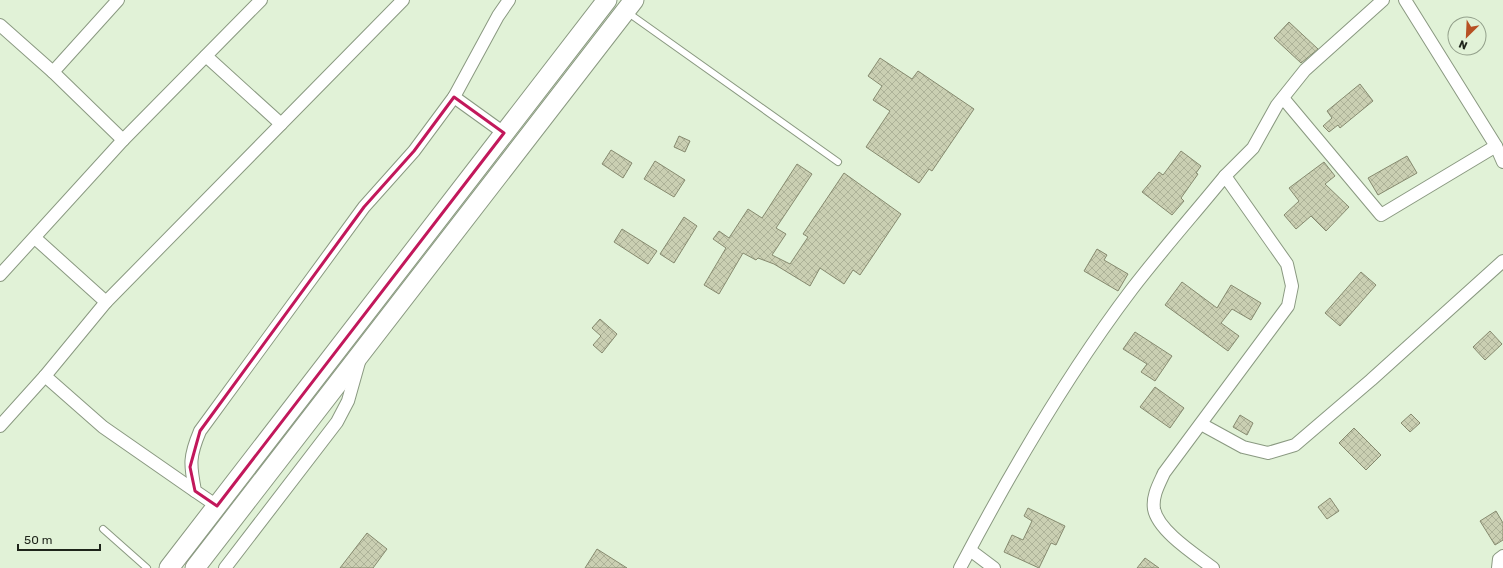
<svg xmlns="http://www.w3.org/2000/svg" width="1503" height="568" font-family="Rubik,sans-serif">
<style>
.building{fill:url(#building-cross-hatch);stroke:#868a6f}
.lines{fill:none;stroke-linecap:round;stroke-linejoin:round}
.lane-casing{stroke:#8a9981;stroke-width:8}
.street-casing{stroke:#8a9981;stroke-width:14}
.primary-casing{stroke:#8a9981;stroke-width:21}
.lane{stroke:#fff;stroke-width:6}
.street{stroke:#fff;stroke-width:12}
.primary{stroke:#fff;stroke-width:19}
.marked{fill:none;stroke:#c2185b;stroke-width:3;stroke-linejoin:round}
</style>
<defs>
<pattern id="building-cross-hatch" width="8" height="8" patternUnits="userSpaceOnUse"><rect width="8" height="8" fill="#cacfb2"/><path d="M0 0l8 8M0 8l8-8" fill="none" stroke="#adb298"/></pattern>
</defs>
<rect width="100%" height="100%" fill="#e1f2d7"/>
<g class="building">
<path d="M 1289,22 L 1318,49 L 1301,63 L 1274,38 Z"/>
<path d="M 880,58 L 912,79 L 918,71 L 974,109 L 932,171 L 929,169 L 919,183 L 866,147 L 890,111 L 873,100 L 882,86 L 868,76 Z"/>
<path d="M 1360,84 L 1373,101 L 1340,128 L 1338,125 L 1329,132 L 1323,126 L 1332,118 L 1327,111 Z"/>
<path d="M 679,136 L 690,141 L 685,152 L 674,147 Z"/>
<path d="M 611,150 L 632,163 L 623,178 L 602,164 Z"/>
<path d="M 1181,151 L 1201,166 L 1196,173 L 1198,174 L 1181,198 L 1184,201 L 1172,215 L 1142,192 L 1159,172 L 1163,175 Z"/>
<path d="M 1407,156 L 1417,173 L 1378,195 L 1368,178 Z"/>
<path d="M 655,161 L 685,180 L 674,197 L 644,179 Z"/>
<path d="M 1324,162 L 1335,176 L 1325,184 L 1349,207 L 1326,231 L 1311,216 L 1296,229 L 1284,215 L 1299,201 L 1289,188 Z"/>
<path d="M 797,164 L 812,174 L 776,228 L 786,234 L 772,255 L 790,264 L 808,237 L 803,234 L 844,173 L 901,214 L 860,275 L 853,270 L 844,284 L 820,268 L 810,286 L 774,264 L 758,258 L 756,260 L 743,253 L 719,294 L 704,285 L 726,248 L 713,239 L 719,231 L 729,238 L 748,209 L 762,218 Z"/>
<path d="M 684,217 L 697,226 L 674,263 L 660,254 Z"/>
<path d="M 622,229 L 657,251 L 648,264 L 614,242 Z"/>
<path d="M 1097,249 L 1107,255 L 1104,260 L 1128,274 L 1118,291 L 1084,271 Z"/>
<path d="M 1361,272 L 1376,285 L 1340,326 L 1325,313 Z"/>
<path d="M 1182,282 L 1217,308 L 1231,285 L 1261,303 L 1251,320 L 1232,309 L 1221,323 L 1239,336 L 1228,351 L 1165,305 Z"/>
<path d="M 600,319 L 617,334 L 602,353 L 593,345 L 601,336 L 592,328 Z"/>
<path d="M 1490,331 L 1502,344 L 1485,360 L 1473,347 Z"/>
<path d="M 1135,332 L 1172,356 L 1155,381 L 1141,372 L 1147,364 L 1123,349 Z"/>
<path d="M 1155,387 L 1184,408 L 1170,428 L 1140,407 Z"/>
<path d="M 1411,414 L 1420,423 L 1410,432 L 1401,423 Z"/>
<path d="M 1240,415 L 1253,423 L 1247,435 L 1233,427 Z"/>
<path d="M 1354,428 L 1381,455 L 1366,470 L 1339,443 Z"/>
<path d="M 1330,498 L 1339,511 L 1327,519 L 1318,507 Z"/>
<path d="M 1028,508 L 1065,526 L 1056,545 L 1051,543 L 1039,568 L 1004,552 L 1012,535 L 1023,540 L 1032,521 L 1024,516 Z"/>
<path d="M 1496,511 L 1503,523 L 1503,540 L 1495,545 L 1480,521 Z"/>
<path d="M 367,533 L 387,549 L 373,568 L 340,568 Z"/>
<path d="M 597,549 L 627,568 L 585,568 Z"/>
<path d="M 1145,558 L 1159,568 L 1137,568 Z"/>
</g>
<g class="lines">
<g class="lane-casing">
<g id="lane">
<path d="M 627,12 L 838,162"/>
<path d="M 103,529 L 147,568"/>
</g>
</g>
<g class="street-casing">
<g id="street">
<path d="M 118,0 L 53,72 L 123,140"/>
<path d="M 1405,0 L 1496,146 L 1503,162"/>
<path d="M 0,25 L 53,72"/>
<path d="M 206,56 L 281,124"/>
<path d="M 454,97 L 504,133"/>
<path d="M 1283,98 L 1381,215 L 1496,146"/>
<path d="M 1225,176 L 1253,148 L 1277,105 L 1305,70 L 1383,0"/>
<path d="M 35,238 L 106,302"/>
<path d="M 0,275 L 123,140 L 261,0"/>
<path d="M 45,376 L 103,427 L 195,491"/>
<path d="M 1201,424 L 1243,447 L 1268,453 L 1295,445 L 1371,380 L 1503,261"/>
<path d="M 0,426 L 45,376 L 106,302 L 403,0"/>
<path d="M 217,506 L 195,491 C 190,464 189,457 200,431 L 364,207 L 414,151 L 454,97 L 498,16 L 509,0"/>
<path d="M 970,550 L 994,568"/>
<path d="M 225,568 L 337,422 L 348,401 L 359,362"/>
<path d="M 960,568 C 1011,471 1066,376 1132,289 C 1162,250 1194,214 1225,176 L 1287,264 L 1292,286 L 1288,306 L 1164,473 C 1159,484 1152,496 1154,509 C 1158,531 1196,555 1213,568"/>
<path d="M 1498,568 L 1499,559 L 1503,556"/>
</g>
</g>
<g class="primary-casing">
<g id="primary">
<path d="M 169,568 L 607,0"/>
<path d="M 195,568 L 634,0"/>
</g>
</g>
<use href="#lane" class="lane"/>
<use href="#street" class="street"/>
<use href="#primary" class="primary"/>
</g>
<path class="marked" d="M 454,97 L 504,133 L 217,506 L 195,491 L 190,467 L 200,431 L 364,207 L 414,151 Z"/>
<g transform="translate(1467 36) rotate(204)"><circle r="19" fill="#e1f2d7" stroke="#93a08b"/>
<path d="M0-3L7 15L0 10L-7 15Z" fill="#b75124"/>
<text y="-6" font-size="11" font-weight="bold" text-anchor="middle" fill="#1e241a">N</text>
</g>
<path d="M18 544v6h82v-6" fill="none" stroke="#1e241a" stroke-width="2"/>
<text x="24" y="544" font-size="12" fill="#1e241a" stroke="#e1f2d7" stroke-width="3" paint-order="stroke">50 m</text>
</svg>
